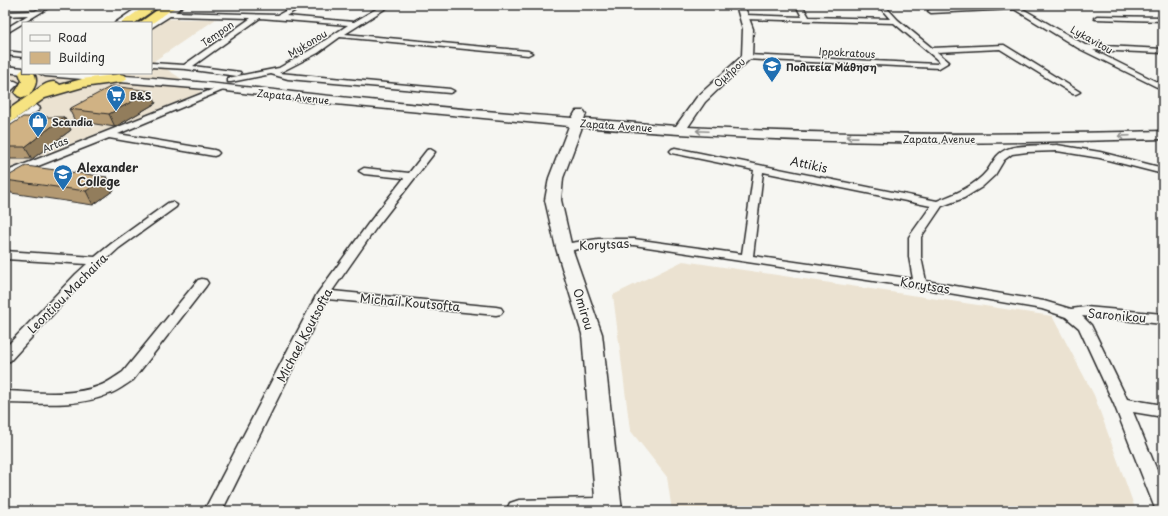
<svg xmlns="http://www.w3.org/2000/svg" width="1168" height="516" font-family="'Playpen Sans',sans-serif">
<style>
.built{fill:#ebe2d1}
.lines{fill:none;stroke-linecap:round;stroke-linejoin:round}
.street-casing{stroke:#2b2b2b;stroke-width:3}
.secondary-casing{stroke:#2b2b2b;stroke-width:3}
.highway-casing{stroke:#2b2b2b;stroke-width:3}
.street{fill:#f6f6f2;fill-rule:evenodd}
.secondary{fill:#f6f6f2;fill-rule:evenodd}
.highway{fill:#f6e381;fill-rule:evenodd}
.wall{fill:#b39972;stroke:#2b2b2b}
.shaded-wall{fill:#927d5c;stroke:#2b2b2b}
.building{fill:#d0b284;stroke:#2b2b2b}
.oneway{stroke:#90908e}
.labels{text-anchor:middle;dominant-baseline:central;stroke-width:3;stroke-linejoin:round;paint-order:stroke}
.far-street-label{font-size:10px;fill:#2b2b2b;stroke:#f6f6f2}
.far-poi-label{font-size:10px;font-weight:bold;fill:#2b2b2b;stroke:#f6f6f2;text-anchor:start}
.street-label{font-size:12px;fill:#2b2b2b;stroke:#f6f6f2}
.poi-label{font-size:12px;font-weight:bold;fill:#2b2b2b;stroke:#f6f6f2;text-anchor:start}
</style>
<rect width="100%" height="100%" fill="#f6f6f2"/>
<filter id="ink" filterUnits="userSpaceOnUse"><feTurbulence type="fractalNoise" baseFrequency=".025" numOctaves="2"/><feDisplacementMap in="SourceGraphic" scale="8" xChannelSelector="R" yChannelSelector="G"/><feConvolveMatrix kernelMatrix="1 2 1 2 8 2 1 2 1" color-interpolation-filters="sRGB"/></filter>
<g filter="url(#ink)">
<g class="built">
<path d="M 119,19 L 216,19 L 154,61 L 202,92 L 5,170 L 5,72 L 23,68 L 23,73 L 151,73 L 151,23 L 114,23 Z"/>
<path d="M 683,261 L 1052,316 L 1094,395 L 1136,511 L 672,511 L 667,477 L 630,430 L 613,295 Z"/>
</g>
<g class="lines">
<g class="street-casing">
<g id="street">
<path d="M 46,5 L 53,5 L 5,34 L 5,29 L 28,15 L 5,16 L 5,12 L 35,11 Z"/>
<path d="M 141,5 L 148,5 L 122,23 L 115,23 Z"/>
<path d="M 177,5 L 184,5 L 175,12 L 278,15 L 296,5 L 304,5 L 286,16 L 354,22 L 383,5 L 391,5 L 345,34 L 528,51 L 532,53 L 528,55 L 340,37 L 318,53 L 279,73 L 450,89 L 454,91 L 450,93 L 288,79 L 271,74 L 231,82 L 228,82 L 228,78 L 279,68 L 312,49 L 348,25 L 260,18 L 193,66 L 240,72 L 241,74 L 237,76 L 186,69 L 151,67 L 151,63 L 184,65 L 251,18 L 170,16 L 151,28 L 151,23 Z"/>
<path d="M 796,5 L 802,5 L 809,17 L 890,19 L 878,5 L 884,5 L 898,20 L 932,48 L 1004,45 L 1080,92 L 1076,94 L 1073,94 L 1000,49 L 937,52 L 949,62 L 939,68 L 744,59 L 743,57 L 747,55 L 937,64 L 940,62 L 894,23 L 744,19 L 741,17 L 744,15 L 802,17 Z"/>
<path d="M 1016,5 L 1085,45 L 1163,49 L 1163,53 L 1093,50 L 1163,85 L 1163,90 L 1078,48 L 1014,9 L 931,13 L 928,11 L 931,9 Z"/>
<path d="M 1097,16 L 1163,17 L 1163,21 L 1095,19 L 1094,18 Z"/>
<path d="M 5,51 L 23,53 L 23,57 L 5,55 Z"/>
<path d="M 12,81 L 15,81 L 19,83 L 8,94 L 5,94 L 5,88 Z"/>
<path d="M 221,86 L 224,86 L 228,88 L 118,134 L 214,150 L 217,151 L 219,153 L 217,155 L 214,156 L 109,138 L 5,179 L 5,172 Z"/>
<path d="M 36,105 L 40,108 L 39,110 L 5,133 L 5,126 Z"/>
<path d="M 1057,145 L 1100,152 L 1163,168 L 1163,174 L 1100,158 L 1057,151 L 1027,152 L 1012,154 L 1004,160 L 995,175 L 982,187 L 964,198 L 942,206 L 921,237 L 921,257 L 926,281 L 1044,301 L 1071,309 L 1086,307 L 1163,314 L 1163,324 L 1082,316 L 1091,325 L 1127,399 L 1163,405 L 1163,417 L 1133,412 L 1163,485 L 1163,511 L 1156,511 L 1114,404 L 1079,328 L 1066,317 L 1042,309 L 920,288 L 634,245 L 598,245 L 564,252 L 560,251 L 558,248 L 560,245 L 564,244 L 598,239 L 634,239 L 742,254 L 754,170 L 672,153 L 670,151 L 672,149 L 675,148 L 937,201 C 955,194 975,186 987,171 C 993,163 995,155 1005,150 C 1018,144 1042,146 1057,145 ZM 763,172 L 931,206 L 909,237 L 909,257 L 913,279 L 753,256 Z"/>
<path d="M 430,149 L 435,152 L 376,228 L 332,291 L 496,307 L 501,308 L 503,311 L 501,314 L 496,315 L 327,299 L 222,511 L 204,511 L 317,294 L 368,224 L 404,178 L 364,174 L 359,171 L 364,168 L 409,173 L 427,150 Z"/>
<path d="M 172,202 L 177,205 L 176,207 L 119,248 L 84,280 L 10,361 L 5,362 L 5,348 L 76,274 L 87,264 L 5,259 L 5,251 L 95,257 L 111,244 L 168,203 Z"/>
<path d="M 202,279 L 206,280 L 208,283 L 206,286 L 133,380 C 125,385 118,391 109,394 C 77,408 39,403 5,403 L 5,391 C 35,392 70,397 99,386 C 108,383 115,377 123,372 L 198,280 Z"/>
</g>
</g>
<g class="secondary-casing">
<g id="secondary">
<path d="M 736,5 L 744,5 L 753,29 L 752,57 L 705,102 L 688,127 C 847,136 1004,135 1163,131 L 1163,139 C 1071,141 979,144 887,142 C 785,141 683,135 582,127 L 563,178 L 561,200 L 572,248 L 602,334 L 622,511 L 506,511 L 510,503 L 519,500 L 595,498 L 582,334 L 556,248 L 545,200 L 549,178 L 569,126 L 314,102 L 219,90 L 45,76 L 39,73 C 124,73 208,83 292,92 C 385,102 479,111 572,118 L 576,111 L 584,111 L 586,114 L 584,119 L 676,126 L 697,97 L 742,56 L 743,29 Z"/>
<path d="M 5,66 L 23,68 L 23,73 L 27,73 L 23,74 L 5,72 Z"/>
</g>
</g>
<g class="highway-casing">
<g id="highway">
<path d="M 147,5 L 161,5 L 135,23 L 121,23 Z"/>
<path d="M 164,5 L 178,5 L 151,24 L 151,23 L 139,23 Z"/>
<path d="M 23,69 L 23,73 L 34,73 C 39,82 34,88 29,96 C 37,90 51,76 60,85 L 82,79 L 120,74 L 125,75 L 127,78 L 125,81 L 120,82 L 83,87 L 45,98 L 11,122 L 5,124 L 5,112 L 28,96 L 23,98 L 18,96 L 15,93 L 22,81 L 19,73 Z"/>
</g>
</g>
<use href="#street" class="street"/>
<use href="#secondary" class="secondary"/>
<use href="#highway" class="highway"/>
</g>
<g class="wall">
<path d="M 156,103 L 115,127 L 75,121 L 69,109 Z"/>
<path d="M 64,117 L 71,130 L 32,159 L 5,159 L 5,129 Z"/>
<path d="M 5,178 L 114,190 L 93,205 L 11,193 L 5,183 Z"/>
</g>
<g class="shaded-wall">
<path d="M 151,91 L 156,103 L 115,127 L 109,114 Z"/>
<path d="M 64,117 L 71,130 L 32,159 L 25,147 Z"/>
<path d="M 107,177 L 114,190 L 93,205 L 86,191 Z"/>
</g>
<g class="building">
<path d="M 112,86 L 151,91 L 109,114 L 69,109 Z"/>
<path d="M 23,117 L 64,117 L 25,147 L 5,147 L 5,129 Z"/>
<path d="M 26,166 L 107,177 L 86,191 L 5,180 L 5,178 Z"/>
</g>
<defs><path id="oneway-shaft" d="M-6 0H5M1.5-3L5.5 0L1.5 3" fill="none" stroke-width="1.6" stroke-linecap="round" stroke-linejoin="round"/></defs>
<g class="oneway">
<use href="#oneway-shaft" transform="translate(702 131) rotate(-177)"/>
<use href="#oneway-shaft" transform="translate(1124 136) rotate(178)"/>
<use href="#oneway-shaft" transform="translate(852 137) rotate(-179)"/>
</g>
</g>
<defs>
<g id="school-pin" transform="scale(1)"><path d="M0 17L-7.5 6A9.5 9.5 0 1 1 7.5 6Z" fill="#1f6fb2" stroke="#f6f6f2"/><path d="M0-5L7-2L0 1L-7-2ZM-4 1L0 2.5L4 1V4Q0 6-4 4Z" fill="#fff"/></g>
<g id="supermarket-pin" transform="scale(1)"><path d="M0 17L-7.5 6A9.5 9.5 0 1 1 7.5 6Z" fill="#1f6fb2" stroke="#f6f6f2"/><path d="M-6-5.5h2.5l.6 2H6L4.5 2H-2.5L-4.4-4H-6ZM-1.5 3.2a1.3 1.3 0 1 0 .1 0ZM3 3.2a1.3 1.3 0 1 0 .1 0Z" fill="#fff"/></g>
<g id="shop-pin" transform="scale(1)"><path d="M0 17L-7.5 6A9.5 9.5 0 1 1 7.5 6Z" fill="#1f6fb2" stroke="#f6f6f2"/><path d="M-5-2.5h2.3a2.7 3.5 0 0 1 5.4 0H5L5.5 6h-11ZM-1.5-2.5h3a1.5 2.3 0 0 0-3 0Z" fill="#fff"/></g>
<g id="university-pin" transform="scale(1)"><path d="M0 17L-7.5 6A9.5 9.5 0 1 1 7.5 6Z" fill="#1f6fb2" stroke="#f6f6f2"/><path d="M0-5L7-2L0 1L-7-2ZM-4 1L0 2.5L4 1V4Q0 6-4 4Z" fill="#fff"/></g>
</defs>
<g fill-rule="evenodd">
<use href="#school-pin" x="772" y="66"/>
<use href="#supermarket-pin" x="116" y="95"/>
<use href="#shop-pin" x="38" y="121"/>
<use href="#university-pin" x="63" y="174"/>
</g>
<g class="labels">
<g class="far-street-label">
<text transform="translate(217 33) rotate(-35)">Tempon</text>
<text transform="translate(1092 39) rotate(29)">Lykavitou</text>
<text transform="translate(307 43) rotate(-31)">Mykonou</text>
<text transform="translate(847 52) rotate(3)">Ippokratous</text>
<text transform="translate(729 72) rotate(-42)">Ομήρου</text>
<text transform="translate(293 96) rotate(6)">Zapata Avenue</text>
<text transform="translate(616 125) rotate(4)">Zapata Avenue</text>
<text x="939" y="138">Zapata Avenue</text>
<text transform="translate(55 144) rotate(-22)">Artas</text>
</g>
<g class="far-poi-label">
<text x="786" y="66">Πολιτεία Μάθηση</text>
<text x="130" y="95">B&amp;S</text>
<text x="52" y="121">Scandia</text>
</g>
<g class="street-label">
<text transform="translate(809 164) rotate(12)">Attikis</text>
<text transform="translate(604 244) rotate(-3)">Korytsas</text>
<text transform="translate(925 285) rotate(9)">Korytsas</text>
<text transform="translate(67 293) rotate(-45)">Leontiou Machaira</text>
<text transform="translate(410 302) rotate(5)">Michail Koutsofta</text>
<text transform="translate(584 309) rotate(73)">Omirou</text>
<text transform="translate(1117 315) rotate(5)">Saronikou</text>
<text transform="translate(304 335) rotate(-62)">Michael Koutsofta</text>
</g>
<g class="poi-label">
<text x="77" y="167">Alexander<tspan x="77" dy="14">College</tspan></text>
</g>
</g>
<rect width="1168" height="516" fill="none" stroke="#f6f6f2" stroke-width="20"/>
<rect x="10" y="10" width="1148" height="496" fill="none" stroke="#2b2b2b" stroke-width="1.5" filter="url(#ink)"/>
<rect x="22" y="22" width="130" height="52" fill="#f6f6f2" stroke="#a5a5a2"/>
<rect x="30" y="35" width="20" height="6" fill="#f6f6f2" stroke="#a5a5a2"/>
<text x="58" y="42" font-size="12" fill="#2b2b2b">Road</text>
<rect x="30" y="52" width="20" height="12" fill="#d0b284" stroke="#a5a5a2"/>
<text x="58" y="62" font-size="12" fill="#2b2b2b">Building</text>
</svg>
